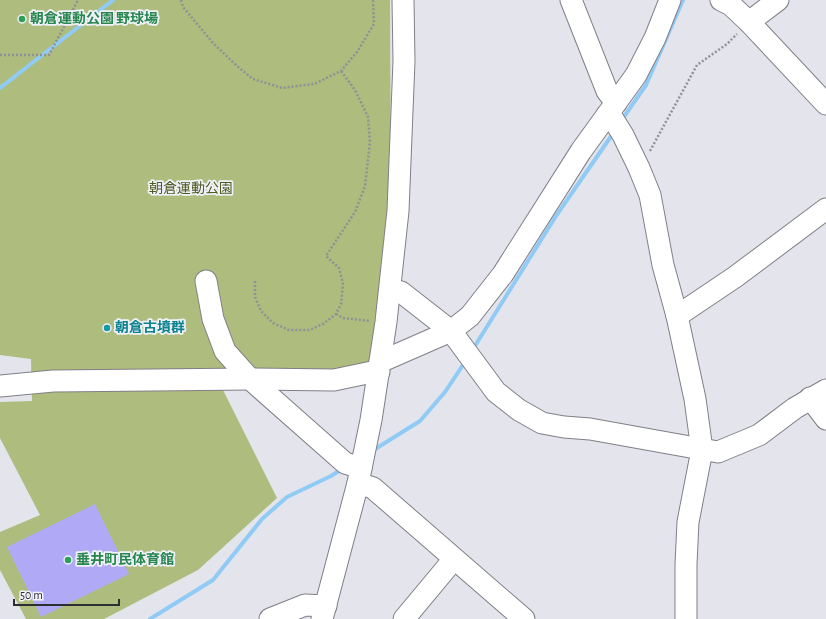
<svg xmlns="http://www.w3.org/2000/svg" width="826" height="619" font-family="'Alegreya Sans','Noto Sans JP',sans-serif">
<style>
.green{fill:#aebc7e}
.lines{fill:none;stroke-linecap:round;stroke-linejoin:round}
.stream{stroke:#90cbf6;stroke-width:4}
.building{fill:#b0aaf6}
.minor-casing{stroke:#807f88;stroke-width:23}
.path{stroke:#919097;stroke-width:2.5;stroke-dasharray:2 2;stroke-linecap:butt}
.minor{stroke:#fff;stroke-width:21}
.leisure-dot{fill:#2e9e5b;stroke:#f1f1fa;stroke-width:1.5}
.culture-dot{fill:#0f9aa8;stroke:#f1f1fa;stroke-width:1.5}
.labels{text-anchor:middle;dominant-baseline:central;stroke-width:3.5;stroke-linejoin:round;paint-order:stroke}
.leisure-label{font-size:14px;font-weight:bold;fill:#27864d;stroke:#f1f1fa;text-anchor:start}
.park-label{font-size:14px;fill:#4f5a21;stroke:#f1f1fa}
.culture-label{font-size:14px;font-weight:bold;fill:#0d838f;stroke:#f1f1fa;text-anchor:start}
</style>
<rect width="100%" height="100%" fill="#e4e4ed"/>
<path class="green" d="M 0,0 L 390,0 L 391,206 L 378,363 L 354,377 L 216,376 L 277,498 L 198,570 L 104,619 L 26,619 L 0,570 L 0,532 L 40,515 L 0,438 L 0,402 L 32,401 L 31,359 L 0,355 Z"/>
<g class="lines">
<g class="stream">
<path d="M 0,88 L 113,0"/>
<path d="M 621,121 L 646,85 L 683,0"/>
<path d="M 473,349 L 556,216 L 614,132"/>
<path d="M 372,451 L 420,421 L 445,392 L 465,362"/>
<path d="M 150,619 L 213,580 L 262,519 L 287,497 L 331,476 L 342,469"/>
</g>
</g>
<path class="building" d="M 95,504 L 129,574 L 41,617 L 7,547 Z"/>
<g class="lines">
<g class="minor-casing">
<g id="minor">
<path d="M 571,0 L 607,91 L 616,103"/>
<path d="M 721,0 L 731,5 L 749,22 L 826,104"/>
<path d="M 749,22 L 778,0"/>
<path d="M 607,115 L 613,119 L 623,135 L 639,168 L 650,195 L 663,265 L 677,316 L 695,399 L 702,450 L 688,522 L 686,564 L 686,619"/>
<path d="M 206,281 L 213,319 L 225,351 L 250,379 L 345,463 L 361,468"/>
<path d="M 391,289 L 401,292 L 451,331 L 496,392 L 519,410 L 542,423 L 564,427 L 590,429 L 718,452 L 759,435 L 795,408 L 826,390"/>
<path d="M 677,316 L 735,277 L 826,209"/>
<path d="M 380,362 L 451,331 L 470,316 L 503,274 L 581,151 L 636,75 L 655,38 L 670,0"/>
<path d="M 0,386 L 53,381 L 250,379 L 334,380 L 372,372 L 379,372"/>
<path d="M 810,398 L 826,419"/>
<path d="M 358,483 L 373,488 L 524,619"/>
<path d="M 270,619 L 305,605 L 326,606"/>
<path d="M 322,619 L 358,483 L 371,420 L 386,322 L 398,211 L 404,61 L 403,0"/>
<path d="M 404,619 L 454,559"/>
</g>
</g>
<g class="path">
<path d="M 181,0 L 183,7 L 213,43 L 237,66 L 253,79 L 282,88 L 314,84 L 341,71 L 357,52 L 374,24 L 373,0"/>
<path d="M 0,55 L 49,55 L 78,0"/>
<path d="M 650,151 L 697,65 L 727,44 L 737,34"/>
<path d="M 255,281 L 255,297 L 261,311 L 273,323 L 289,330 L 309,330 L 323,324 L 336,314 L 341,304 L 343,284 L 339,268 L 326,256 L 355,212 L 365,186 L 370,142 L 368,117 L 355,90 L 341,71"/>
<path d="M 336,314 L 343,318 L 370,321"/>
</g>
<use href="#minor" class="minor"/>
</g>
<g class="leisure-dot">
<circle cx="22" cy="19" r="4"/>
<circle cx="68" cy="560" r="4"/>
</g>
<circle class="culture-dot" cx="107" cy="328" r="4"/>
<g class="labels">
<g class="leisure-label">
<text x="30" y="19">朝倉運動公園 野球場</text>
<text x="76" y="560">垂井町民体育館</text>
</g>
<g class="park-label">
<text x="191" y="189">朝倉運動公園</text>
</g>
<g class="culture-label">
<text x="115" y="328">朝倉古墳群</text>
</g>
</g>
<path d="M14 599v6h105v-6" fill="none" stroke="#2e2d31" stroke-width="2"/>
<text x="20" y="599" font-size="12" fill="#2e2d31" stroke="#f1f1fa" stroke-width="3" paint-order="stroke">50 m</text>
</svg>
